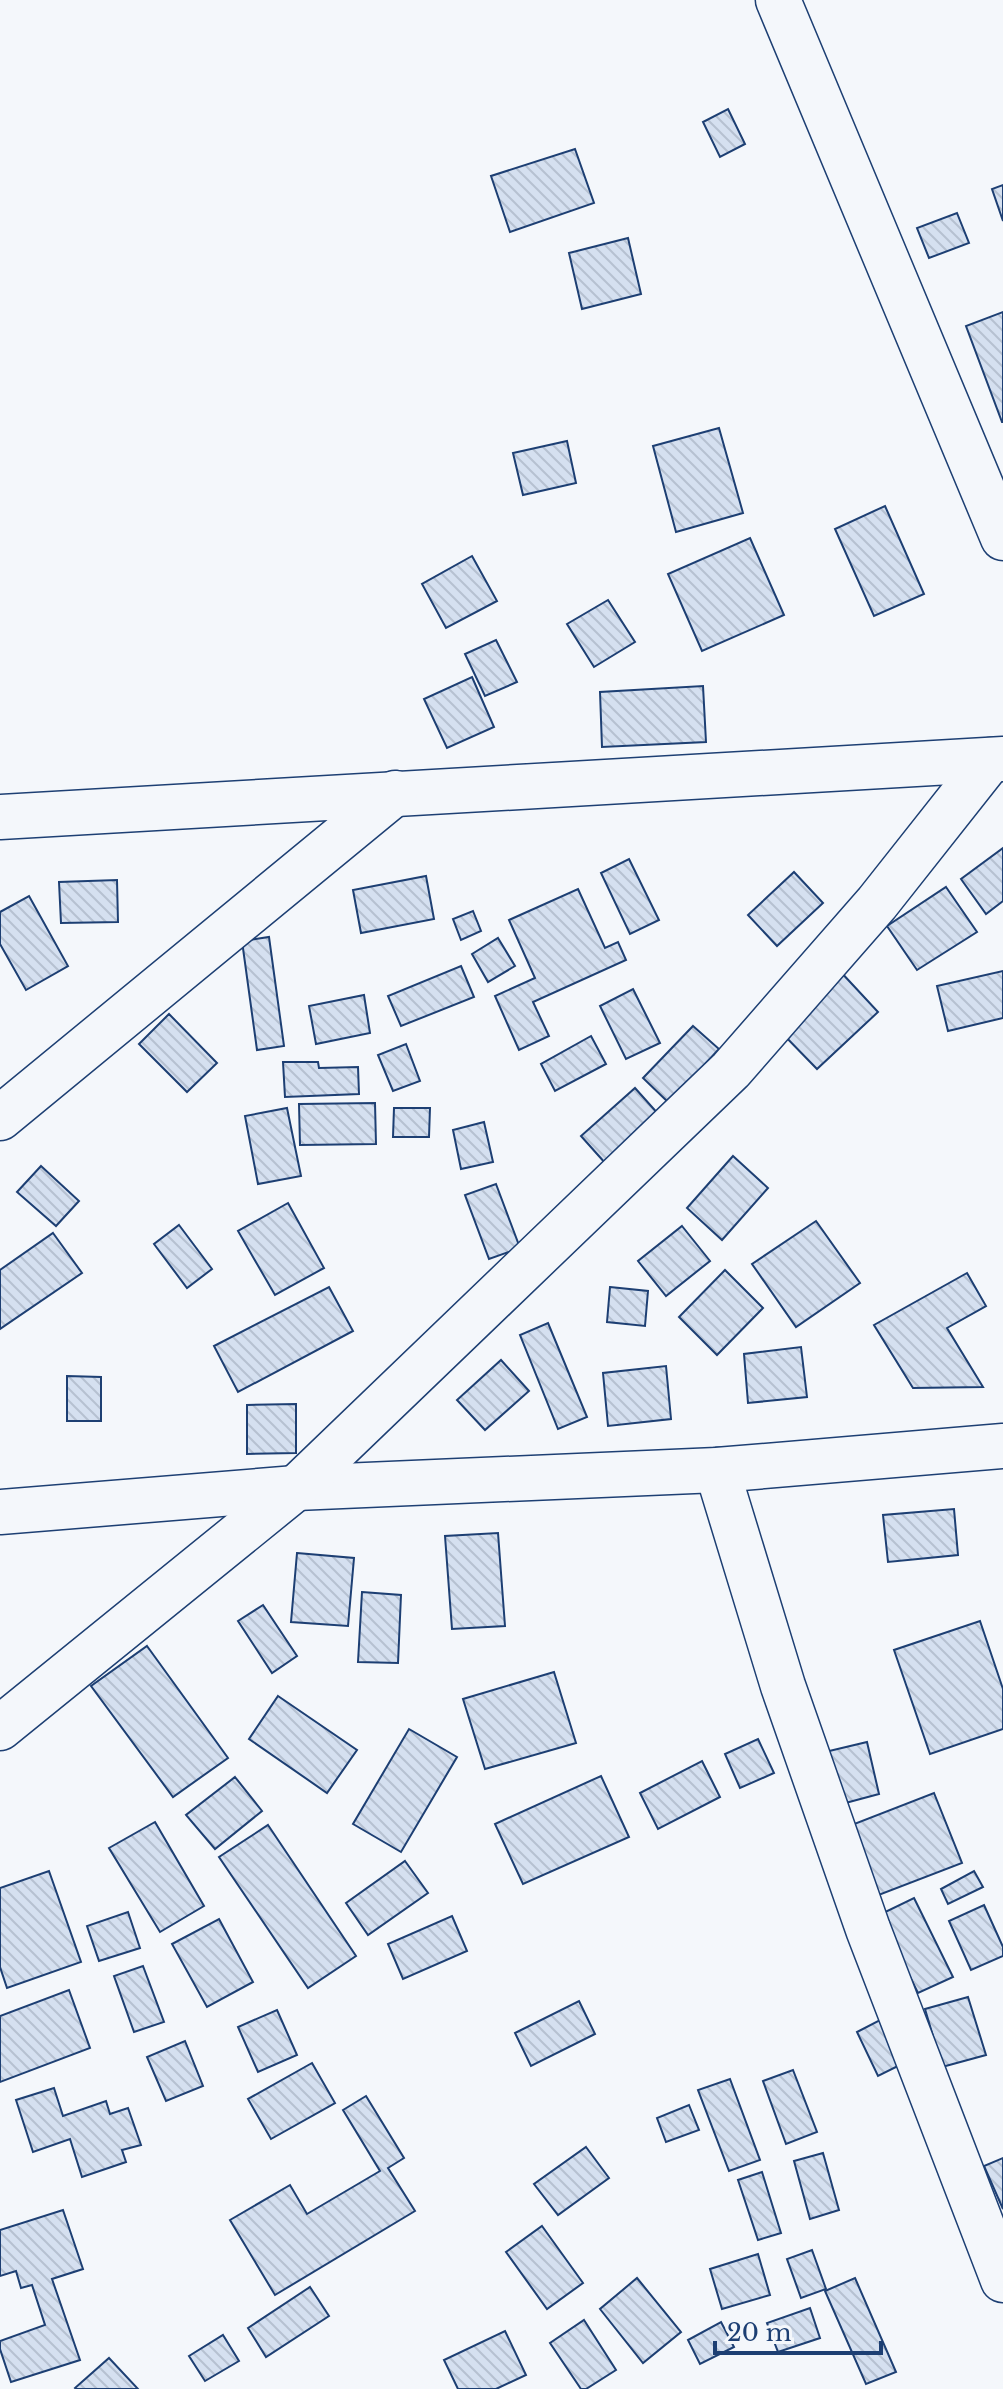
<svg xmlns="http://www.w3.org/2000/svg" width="1003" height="2389" font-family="'Libre Baskerville',serif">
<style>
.building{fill:url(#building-back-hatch);stroke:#1d3f73;stroke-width:2}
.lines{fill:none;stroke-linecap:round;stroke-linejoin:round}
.street-casing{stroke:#1d3f73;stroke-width:47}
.street{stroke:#f4f7fb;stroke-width:44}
</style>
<defs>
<pattern id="building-back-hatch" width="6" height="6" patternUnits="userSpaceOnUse" patternTransform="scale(2)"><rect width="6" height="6" fill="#d5e0f0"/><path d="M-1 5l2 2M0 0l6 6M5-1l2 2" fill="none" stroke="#b6c1d1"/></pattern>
</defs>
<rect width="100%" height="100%" fill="#f4f7fb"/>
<g class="building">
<path d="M 728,109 L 745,144 L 720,157 L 703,122 Z"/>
<path d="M 575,149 L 594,203 L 510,232 L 491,176 Z"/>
<path d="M 1003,185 L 1003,221 L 992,189 Z"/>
<path d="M 957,213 L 969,243 L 929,258 L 917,228 Z"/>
<path d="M 628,238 L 641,294 L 582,309 L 569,253 Z"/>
<path d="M 1003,312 L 1003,422 L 1002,422 L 966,326 Z"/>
<path d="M 719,428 L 743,513 L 676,532 L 653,446 Z"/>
<path d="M 567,441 L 576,483 L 523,495 L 513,453 Z"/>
<path d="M 885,506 L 924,594 L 874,616 L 835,529 Z"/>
<path d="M 750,538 L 784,615 L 702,651 L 668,574 Z"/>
<path d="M 472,556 L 497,601 L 446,628 L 422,584 Z"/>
<path d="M 608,600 L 635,642 L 594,667 L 567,624 Z"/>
<path d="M 496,640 L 517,682 L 485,696 L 465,654 Z"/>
<path d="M 472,677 L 494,727 L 447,748 L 424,699 Z"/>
<path d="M 703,686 L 706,742 L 602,747 L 600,692 Z"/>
<path d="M 1003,848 L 1003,901 L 986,914 L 961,879 Z"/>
<path d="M 629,859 L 659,920 L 630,934 L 601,873 Z"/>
<path d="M 794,872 L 823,903 L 777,946 L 748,915 Z"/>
<path d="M 426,876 L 434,919 L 361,933 L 353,890 Z"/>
<path d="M 117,880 L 118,922 L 61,923 L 59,882 Z"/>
<path d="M 946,887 L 977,932 L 917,970 L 887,926 Z"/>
<path d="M 578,889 L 605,948 L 618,942 L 626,960 L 533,1002 L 549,1036 L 519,1050 L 495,996 L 535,978 L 509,920 Z"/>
<path d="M 29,896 L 68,966 L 26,990 L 0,944 L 0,912 Z"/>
<path d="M 473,911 L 481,931 L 461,940 L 453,919 Z"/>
<path d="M 269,937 L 284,1046 L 257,1050 L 242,941 Z"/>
<path d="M 498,938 L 515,966 L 488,982 L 472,954 Z"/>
<path d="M 461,966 L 474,997 L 401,1026 L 388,996 Z"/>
<path d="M 839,970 L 878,1012 L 817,1069 L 778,1029 Z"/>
<path d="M 1003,971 L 1003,1018 L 948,1031 L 937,986 Z"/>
<path d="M 633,989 L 660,1043 L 626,1059 L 600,1006 Z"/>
<path d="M 364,995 L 370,1033 L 316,1044 L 309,1006 Z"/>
<path d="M 169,1014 L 217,1063 L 187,1092 L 139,1044 Z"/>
<path d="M 693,1026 L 719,1049 L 669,1103 L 643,1078 Z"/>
<path d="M 591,1036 L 606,1064 L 555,1091 L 541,1064 Z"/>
<path d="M 406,1044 L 420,1081 L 393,1091 L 378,1055 Z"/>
<path d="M 283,1062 L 318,1062 L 319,1068 L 358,1067 L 359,1094 L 285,1097 Z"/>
<path d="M 635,1088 L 660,1116 L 606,1164 L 581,1136 Z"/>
<path d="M 375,1103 L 376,1144 L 300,1145 L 299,1104 Z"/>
<path d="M 287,1108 L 301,1176 L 258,1184 L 245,1116 Z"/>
<path d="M 394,1108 L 430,1108 L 429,1137 L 393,1137 Z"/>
<path d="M 484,1122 L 493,1162 L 461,1169 L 453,1130 Z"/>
<path d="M 733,1156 L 768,1188 L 722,1240 L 687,1208 Z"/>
<path d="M 41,1166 L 79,1201 L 56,1226 L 17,1192 Z"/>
<path d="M 496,1184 L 520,1248 L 489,1259 L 465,1195 Z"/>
<path d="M 288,1203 L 324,1268 L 275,1295 L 238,1231 Z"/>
<path d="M 816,1221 L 860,1283 L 796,1327 L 752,1264 Z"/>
<path d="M 179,1225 L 212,1269 L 187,1288 L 154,1244 Z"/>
<path d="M 682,1226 L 710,1261 L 666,1296 L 638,1261 Z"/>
<path d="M 53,1233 L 82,1273 L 0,1329 L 0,1270 Z"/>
<path d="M 725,1270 L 763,1308 L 717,1355 L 679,1317 Z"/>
<path d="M 967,1273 L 986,1306 L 947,1328 L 983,1387 L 913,1388 L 874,1325 Z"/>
<path d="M 329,1287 L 353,1331 L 238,1392 L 214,1346 Z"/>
<path d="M 610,1287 L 648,1291 L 645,1326 L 607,1322 Z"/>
<path d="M 548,1323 L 587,1417 L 558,1429 L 520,1335 Z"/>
<path d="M 801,1347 L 807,1397 L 748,1403 L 744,1354 Z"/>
<path d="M 501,1360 L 529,1391 L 485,1430 L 457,1400 Z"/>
<path d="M 666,1366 L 671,1419 L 608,1426 L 603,1373 Z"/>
<path d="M 67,1376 L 101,1377 L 101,1421 L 67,1421 Z"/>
<path d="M 296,1404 L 296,1453 L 247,1454 L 247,1405 Z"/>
<path d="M 954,1509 L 958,1555 L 888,1562 L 883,1515 Z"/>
<path d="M 498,1533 L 505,1626 L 452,1629 L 445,1536 Z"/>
<path d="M 297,1553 L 354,1558 L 348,1626 L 291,1622 Z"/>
<path d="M 362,1592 L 401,1595 L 398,1663 L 358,1662 Z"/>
<path d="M 263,1605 L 297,1656 L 272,1673 L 238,1621 Z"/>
<path d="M 980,1621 L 1003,1689 L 1003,1729 L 930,1754 L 894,1650 Z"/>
<path d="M 147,1646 L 228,1758 L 173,1797 L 91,1686 Z"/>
<path d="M 554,1672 L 576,1743 L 485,1769 L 463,1699 Z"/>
<path d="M 278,1696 L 357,1750 L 327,1793 L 249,1739 Z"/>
<path d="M 409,1729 L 457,1757 L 401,1852 L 353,1824 Z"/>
<path d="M 758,1739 L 774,1773 L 740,1788 L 725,1754 Z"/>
<path d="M 867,1742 L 879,1794 L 838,1805 L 825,1752 Z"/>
<path d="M 702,1761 L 720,1797 L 658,1829 L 640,1793 Z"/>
<path d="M 601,1776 L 629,1837 L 523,1884 L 495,1824 Z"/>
<path d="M 235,1777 L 262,1811 L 215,1849 L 186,1815 Z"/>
<path d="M 934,1793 L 962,1863 L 876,1896 L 849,1826 Z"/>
<path d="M 155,1822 L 204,1906 L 160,1932 L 109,1848 Z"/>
<path d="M 268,1825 L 356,1956 L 308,1988 L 219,1857 Z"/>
<path d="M 405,1861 L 428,1893 L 368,1935 L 346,1903 Z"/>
<path d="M 49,1871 L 81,1962 L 7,1988 L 0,1967 L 0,1888 Z"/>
<path d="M 974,1871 L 983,1887 L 948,1904 L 941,1889 Z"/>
<path d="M 914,1898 L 953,1977 L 918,1993 L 879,1915 Z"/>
<path d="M 984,1905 L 1003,1947 L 1003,1956 L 971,1970 L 949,1921 Z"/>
<path d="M 128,1912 L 140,1948 L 99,1961 L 87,1926 Z"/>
<path d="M 452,1916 L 467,1951 L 403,1979 L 388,1944 Z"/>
<path d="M 219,1919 L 253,1982 L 207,2007 L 172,1944 Z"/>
<path d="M 143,1966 L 164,2022 L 134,2032 L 114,1976 Z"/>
<path d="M 69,1990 L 90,2048 L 0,2082 L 0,2016 Z"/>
<path d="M 968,1997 L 986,2055 L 942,2067 L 925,2009 Z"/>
<path d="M 579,2001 L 595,2034 L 531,2066 L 515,2033 Z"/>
<path d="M 277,2010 L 297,2055 L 258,2072 L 238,2027 Z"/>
<path d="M 880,2020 L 902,2064 L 878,2076 L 857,2032 Z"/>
<path d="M 185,2041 L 203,2086 L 166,2101 L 147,2057 Z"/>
<path d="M 312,2063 L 335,2103 L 271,2139 L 248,2099 Z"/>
<path d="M 793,2070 L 817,2132 L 786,2144 L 763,2081 Z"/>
<path d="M 730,2079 L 760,2160 L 729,2171 L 698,2090 Z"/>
<path d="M 54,2088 L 63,2116 L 106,2101 L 110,2114 L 128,2108 L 141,2145 L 122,2150 L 126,2162 L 82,2177 L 70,2139 L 33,2152 L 16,2100 Z"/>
<path d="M 366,2096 L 404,2158 L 388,2168 L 415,2211 L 275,2295 L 230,2220 L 290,2185 L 307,2214 L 380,2171 L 343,2110 Z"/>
<path d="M 689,2105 L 699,2130 L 666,2142 L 657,2118 Z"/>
<path d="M 586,2147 L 609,2178 L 558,2215 L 534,2184 Z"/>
<path d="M 823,2153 L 839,2210 L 810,2219 L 794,2161 Z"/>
<path d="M 1003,2158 L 1003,2209 L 984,2166 Z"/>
<path d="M 762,2172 L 781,2233 L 758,2240 L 738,2180 Z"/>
<path d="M 63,2210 L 83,2269 L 52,2279 L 80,2360 L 11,2382 L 0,2349 L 0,2341 L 45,2325 L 32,2285 L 21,2288 L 16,2271 L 0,2276 L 0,2230 Z"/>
<path d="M 542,2226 L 583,2283 L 547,2309 L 506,2252 Z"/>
<path d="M 812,2250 L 826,2289 L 801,2298 L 787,2259 Z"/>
<path d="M 758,2254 L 770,2295 L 722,2309 L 710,2269 Z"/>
<path d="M 637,2278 L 681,2332 L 643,2363 L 600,2309 Z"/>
<path d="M 855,2278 L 896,2372 L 866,2384 L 825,2291 Z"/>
<path d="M 310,2287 L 329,2316 L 266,2357 L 248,2328 Z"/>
<path d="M 810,2308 L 820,2338 L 778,2352 L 767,2323 Z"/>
<path d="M 584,2320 L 616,2370 L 586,2389 L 581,2389 L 550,2343 Z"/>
<path d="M 721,2322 L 734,2347 L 700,2364 L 688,2340 Z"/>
<path d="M 505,2331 L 526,2375 L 496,2389 L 458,2389 L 444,2360 Z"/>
<path d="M 223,2335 L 239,2361 L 205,2381 L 189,2356 Z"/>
<path d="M 109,2358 L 138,2389 L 76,2389 L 75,2388 Z"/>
</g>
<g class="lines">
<g class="street-casing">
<g id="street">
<path d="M 778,0 L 1003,538"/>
<path d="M 0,817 L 1003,759"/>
<path d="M 0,1118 L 395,793"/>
<path d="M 717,1470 L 783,1686 L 868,1929 L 1003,2280"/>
<path d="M 0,1512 L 296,1488 L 717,1470 L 1003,1446"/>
<path d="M 0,1728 L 296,1488 L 731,1070 L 877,903 L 990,760"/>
</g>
</g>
<use href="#street" class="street"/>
</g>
<path d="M715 2341v12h166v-12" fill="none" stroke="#1d3f73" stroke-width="4"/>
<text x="727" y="2341" font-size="24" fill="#1d3f73" stroke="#f4f7fb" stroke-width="6" paint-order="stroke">20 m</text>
</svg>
